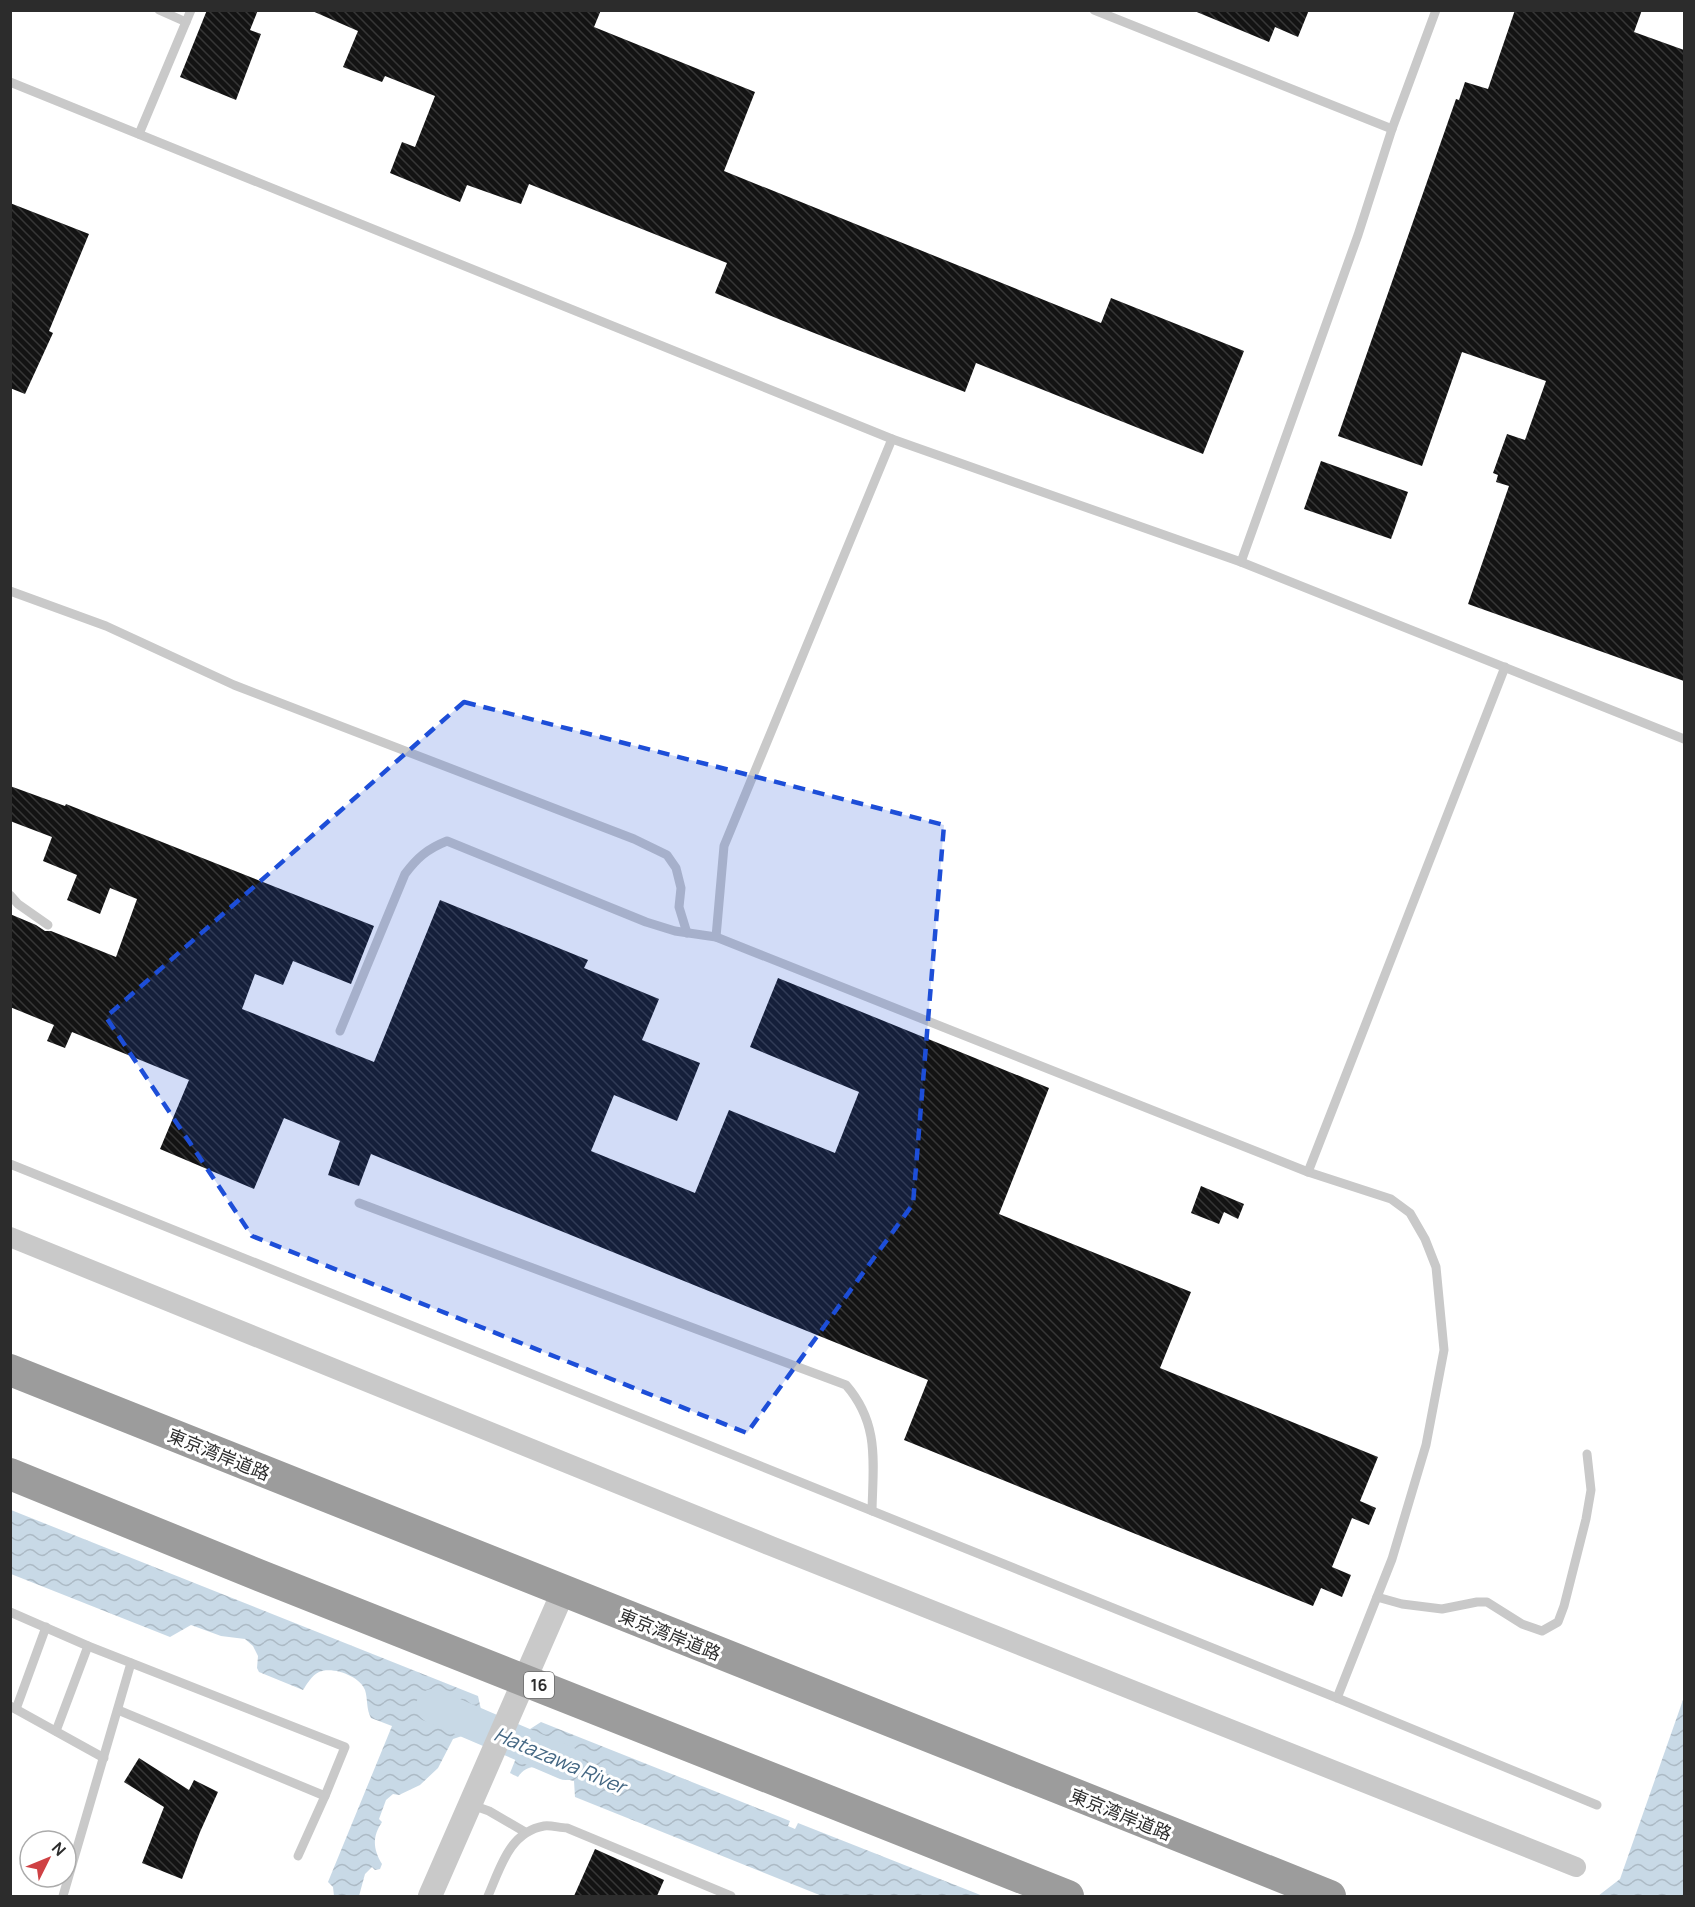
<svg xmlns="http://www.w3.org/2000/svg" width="1695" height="1907" font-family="Manrope,'Noto Sans JP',sans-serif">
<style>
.water{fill:url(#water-waves)}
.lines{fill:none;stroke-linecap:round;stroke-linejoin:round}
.river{stroke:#c8d9e6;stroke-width:34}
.building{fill:url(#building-back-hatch)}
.service{stroke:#c9c9c9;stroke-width:9}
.minor{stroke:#c9c9c9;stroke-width:20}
.tertiary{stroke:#c9c9c9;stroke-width:24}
.trunk{stroke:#9c9c9c;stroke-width:32}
.marked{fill:#1d4ed8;fill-opacity:0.2;stroke:#1d4ed8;stroke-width:4.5;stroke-dasharray:12 8;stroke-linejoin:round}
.labels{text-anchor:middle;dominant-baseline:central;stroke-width:6;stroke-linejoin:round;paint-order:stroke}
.shield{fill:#fff;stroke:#6b6b6b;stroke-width:1.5}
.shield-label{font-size:16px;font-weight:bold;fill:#2c2c2c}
.street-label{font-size:18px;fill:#2c2c2c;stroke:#fff}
.water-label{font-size:20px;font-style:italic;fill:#446783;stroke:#fff}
</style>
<defs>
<pattern id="water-waves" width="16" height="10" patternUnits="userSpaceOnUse" patternTransform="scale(1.5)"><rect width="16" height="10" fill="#c8d9e6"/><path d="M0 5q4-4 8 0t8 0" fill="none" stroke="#acbac5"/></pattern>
<pattern id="building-back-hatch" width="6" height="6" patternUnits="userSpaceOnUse" patternTransform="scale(1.5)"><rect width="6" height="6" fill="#131313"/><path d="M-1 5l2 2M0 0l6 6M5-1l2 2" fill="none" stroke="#363636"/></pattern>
</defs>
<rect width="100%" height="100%" fill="#fff"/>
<g class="water">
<path d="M 11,1510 L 478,1696 L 482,1714 L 473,1737 L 465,1735 L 453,1739 L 438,1768 L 420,1785 L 399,1795 L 393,1794 L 386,1800 L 379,1819 L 382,1822 C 372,1837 373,1849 382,1864 L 380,1869 L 375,1870 L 372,1867 L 365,1874 L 359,1896 L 334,1896 L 333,1887 L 328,1882 L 392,1726 L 371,1718 C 366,1709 368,1699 365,1690 C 360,1676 332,1666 319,1672 C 312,1675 307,1684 303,1690 L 259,1672 L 257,1668 L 258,1656 L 253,1646 L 245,1639 L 221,1636 L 191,1625 L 170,1637 L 11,1574 Z"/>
<path d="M 1684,1697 L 1684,1896 L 1598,1896 L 1620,1879 Z"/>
<path d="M 541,1722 L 790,1821 L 788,1826 L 795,1829 L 798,1823 L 983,1896 L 822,1896 L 575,1797 L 574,1781 C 554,1778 533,1754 518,1777 L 510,1773 L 527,1731 Z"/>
</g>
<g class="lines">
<path class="river" d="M 433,1706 L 566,1763"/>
</g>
<g class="building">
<path d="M 207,10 L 258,10 L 250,30 L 261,34 L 236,100 L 180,77 Z"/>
<path d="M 310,10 L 601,10 L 594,27 L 755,92 L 724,171 L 1101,323 L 1111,298 L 1244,351 L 1203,454 L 976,363 L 965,392 L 781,320 L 715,293 L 727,263 L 529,184 L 521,204 L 467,185 L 460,202 L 390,173 L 402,142 L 415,147 L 435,96 L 385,76 L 382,82 L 343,67 L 358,31 Z"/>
<path d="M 1192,10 L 1309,10 L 1298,37 L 1275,27 L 1269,42 Z"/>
<path d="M 1515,10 L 1642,10 L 1634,32 L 1684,50 L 1684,681 L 1468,604 L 1509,486 L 1496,482 L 1498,475 L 1493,473 L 1507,434 L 1525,440 L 1546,381 L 1462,352 L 1422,466 L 1338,436 L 1456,99 L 1459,100 L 1465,82 L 1488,89 Z"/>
<path d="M 10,203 L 89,234 L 49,331 L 53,333 L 25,394 L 10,388 Z"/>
<path d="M 1321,461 L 1408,492 L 1391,539 L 1304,509 Z"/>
<path d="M 10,786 L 65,806 L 66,804 L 374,926 L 351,984 L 293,961 L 283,985 L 255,974 L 242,1009 L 374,1062 L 440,900 L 588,960 L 584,968 L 659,999 L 642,1040 L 700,1063 L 677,1121 L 614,1095 L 591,1151 L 695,1193 L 729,1110 L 835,1153 L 859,1092 L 750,1047 L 778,978 L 1049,1088 L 999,1214 L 1191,1292 L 1160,1368 L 1378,1457 L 1360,1501 L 1376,1508 L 1369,1525 L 1352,1518 L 1332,1567 L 1351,1575 L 1342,1597 L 1321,1588 L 1313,1606 L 904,1440 L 928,1380 L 371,1154 L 359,1186 L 328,1175 L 340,1141 L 284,1118 L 254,1189 L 160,1149 L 189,1080 L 72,1032 L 65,1048 L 47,1041 L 54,1025 L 10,1007 L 10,914 L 36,925 L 45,931 L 51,931 L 116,957 L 137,899 L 110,888 L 100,914 L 67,900 L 77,875 L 43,861 L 52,837 L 10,821 Z"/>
<path d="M 1201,1186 L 1244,1204 L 1238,1219 L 1224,1212 L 1219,1224 L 1191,1213 Z"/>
<path d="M 139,1758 L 189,1790 L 194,1780 L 218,1792 L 200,1832 L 182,1879 L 142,1863 L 164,1807 L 124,1782 Z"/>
<path d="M 595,1849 L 664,1880 L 657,1896 L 574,1896 Z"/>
</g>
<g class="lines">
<g class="service">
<path d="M 159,10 L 186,22"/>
<path d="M 1094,10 L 1392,129"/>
<path d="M 10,82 L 892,439 L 1241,562 L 1684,739"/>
<path d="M 139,134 L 191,10"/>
<path d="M 1241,562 L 1358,235 L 1392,129 L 1436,10"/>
<path d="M 10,591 L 106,626 L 234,685 L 634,839 L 667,855 L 676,868 L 681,888 L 679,907 L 687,933"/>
<path d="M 10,895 L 18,904 L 48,925"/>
<path d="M 716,937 L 724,846 L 892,439"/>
<path d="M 340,1031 L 405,874 C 417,858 427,849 447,841 L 646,922 L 675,931 L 716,937 L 1308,1172 L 1391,1199 L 1410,1213 L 1425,1239 L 1436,1267 L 1444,1350 L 1426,1445 L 1392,1559 L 1337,1698"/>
<path d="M 10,1164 L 1337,1698 L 1597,1805"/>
<path d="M 1308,1172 L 1505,667"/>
<path d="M 359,1203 L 846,1385 C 880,1424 873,1463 872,1511"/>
<path d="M 1377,1597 L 1402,1604 L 1442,1609 L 1477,1602 L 1487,1602 L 1522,1624 L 1542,1631 L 1558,1622 L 1564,1606 L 1586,1519 L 1591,1490 L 1587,1454"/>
<path d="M 10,1612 L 88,1646 L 345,1747 L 325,1796 L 118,1710"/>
<path d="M 10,1706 L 104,1758"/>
<path d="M 16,1709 L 46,1627"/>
<path d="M 56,1731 L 88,1646"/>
<path d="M 472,1805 L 489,1811 L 525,1832"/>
<path d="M 298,1856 L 325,1796"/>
<path d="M 63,1896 L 131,1663"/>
<path d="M 488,1896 C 500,1869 509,1832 544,1826 C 551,1825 560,1828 567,1828 L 731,1896"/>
</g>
<path class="minor" d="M 10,1237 L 771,1546 L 1576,1867"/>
<path class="tertiary" d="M 430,1896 L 563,1592"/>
<g class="trunk">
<path d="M 10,1370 L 1330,1896"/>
<path d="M 10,1474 L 261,1576 L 1068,1896"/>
</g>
</g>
<path class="marked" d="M 464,702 L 944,825 L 913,1204 L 747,1433 L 252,1236 L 106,1017 Z"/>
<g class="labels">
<rect class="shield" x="524" y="1672" width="30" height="26" rx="4.5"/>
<g class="shield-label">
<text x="539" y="1685">16</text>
</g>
<g class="street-label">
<text transform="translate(219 1454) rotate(22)">東京湾岸道路</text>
<text transform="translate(670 1634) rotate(22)">東京湾岸道路</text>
<text transform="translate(1121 1814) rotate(22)">東京湾岸道路</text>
</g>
<g class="water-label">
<text transform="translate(560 1760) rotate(23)">Hatazawa River</text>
</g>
</g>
<rect width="1695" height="1907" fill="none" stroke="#2c2c2c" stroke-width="24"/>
<g transform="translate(48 1859) rotate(47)"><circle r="28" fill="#ffffff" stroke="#ababab" stroke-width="1.5"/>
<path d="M0-4.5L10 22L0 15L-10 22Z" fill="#cf4144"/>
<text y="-9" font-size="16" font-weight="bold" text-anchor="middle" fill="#2c2c2c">N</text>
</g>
</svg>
